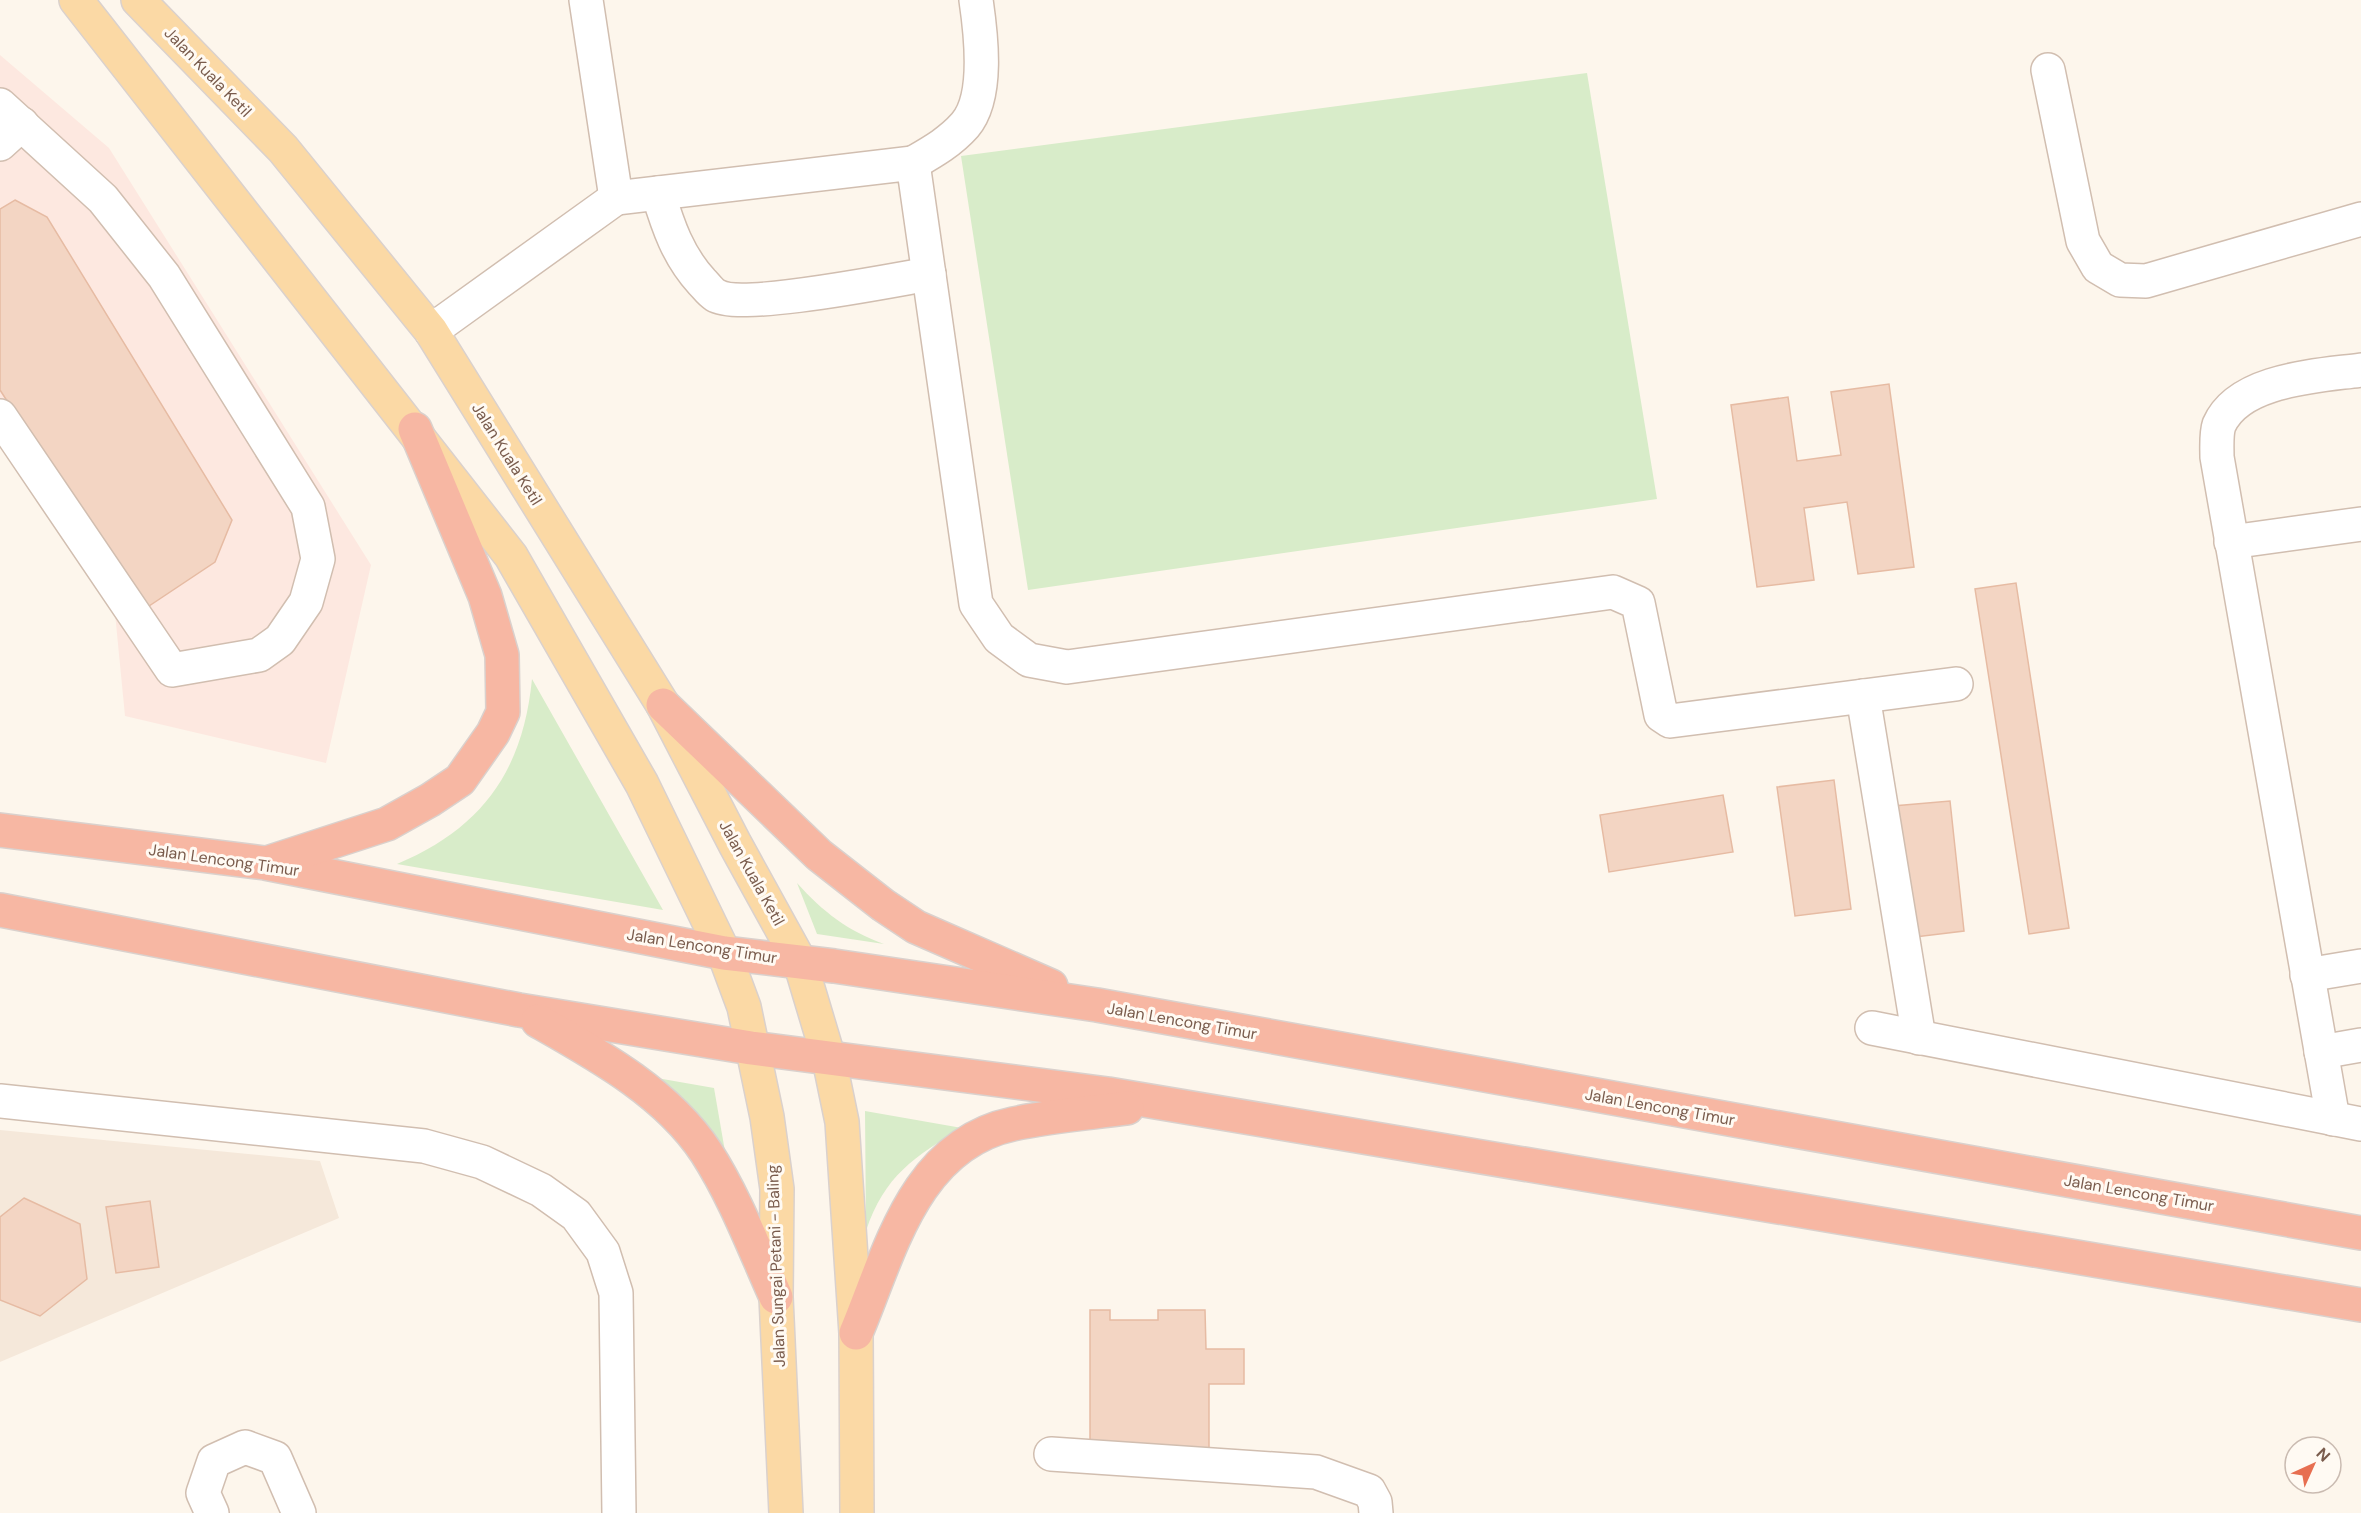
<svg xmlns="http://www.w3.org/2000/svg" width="2361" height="1513" font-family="'DM Sans',sans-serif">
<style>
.residential{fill:#f5e8da}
.commercial{fill:#fde8e0}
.green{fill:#d8ecc9}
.building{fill:#f3d5c3;stroke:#e6bba3;stroke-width:1.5}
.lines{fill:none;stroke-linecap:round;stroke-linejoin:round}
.minor-casing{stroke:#d1beb0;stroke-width:36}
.major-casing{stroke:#dad1cd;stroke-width:36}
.highway-casing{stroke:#dad1cd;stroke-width:36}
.minor{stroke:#fff;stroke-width:33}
.major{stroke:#fbd9a5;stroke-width:33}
.highway{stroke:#f7b7a3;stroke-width:33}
.labels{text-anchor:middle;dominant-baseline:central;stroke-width:6;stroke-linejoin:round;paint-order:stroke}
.street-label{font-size:16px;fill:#7a5c4d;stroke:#fffaf3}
</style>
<rect width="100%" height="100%" fill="#fdf6ec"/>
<path class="residential" d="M 0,1130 L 320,1161 L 339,1218 L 0,1362 Z"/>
<path class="commercial" d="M 0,55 L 109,148 L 371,565 L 326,763 L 125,716 L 114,603 L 0,441 Z"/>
<g class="green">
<path d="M 1587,73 L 1657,499 L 1028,590 L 961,156 Z"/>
<path d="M 532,679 L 663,910 L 397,864 C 482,828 523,771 532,679 Z"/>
<path d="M 797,883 C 823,912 848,931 884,944 L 817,934 Z"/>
<path d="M 634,1074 L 714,1088 L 727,1163 Z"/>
<path d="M 865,1111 L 962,1128 C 915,1156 884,1176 866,1231 Z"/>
</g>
<g class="building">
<path d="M 15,200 L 47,217 L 232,520 L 215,562 L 143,610 L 0,390 L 0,209 Z"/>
<path d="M 1889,384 L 1914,567 L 1858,574 L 1847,502 L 1804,508 L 1814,580 L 1757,587 L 1731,405 L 1788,397 L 1797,461 L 1841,455 L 1831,392 Z"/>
<path d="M 2016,583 L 2069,928 L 2029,934 L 1975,589 Z"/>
<path d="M 1834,780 L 1851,909 L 1795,916 L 1777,787 Z"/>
<path d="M 1723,795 L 1733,852 L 1609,872 L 1600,815 Z"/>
<path d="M 1950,801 L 1964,931 L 1907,938 L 1893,806 Z"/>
<path d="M 24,1198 L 80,1224 L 87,1279 L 40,1316 L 0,1300 L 0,1217 Z"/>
<path d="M 150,1201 L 159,1267 L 116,1273 L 106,1207 Z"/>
<path d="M 1090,1310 L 1110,1310 L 1110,1320 L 1158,1320 L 1158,1310 L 1205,1310 L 1206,1349 L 1244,1349 L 1244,1384 L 1209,1384 L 1209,1453 L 1090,1452 Z"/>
</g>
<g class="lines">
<g class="minor-casing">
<g id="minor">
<path d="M 586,0 L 616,198 L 913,163 L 976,604 L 999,638 L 1029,660 L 1067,667 L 1613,592 L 1638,603 L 1661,715 L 1670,721 L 1956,684"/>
<path d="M 2048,70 L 2083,241 L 2098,267 L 2120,280 L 2146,281 L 2361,219"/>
<path d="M 0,105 L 103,199 L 164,276 L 308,507 L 318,559 L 306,602 L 280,640 L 259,655 L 172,670 L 0,416"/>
<path d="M 0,144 L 22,124"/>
<path d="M 913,163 C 932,152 950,142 965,125 C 989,97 981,34 976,0"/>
<path d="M 658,193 C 668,226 678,256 702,282 C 706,286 710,292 715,295 C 740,311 893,280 929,274"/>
<path d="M 431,331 L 616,198"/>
<path d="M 2231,542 L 2361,524"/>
<path d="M 1863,696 L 1919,1038"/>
<path d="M 2307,975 L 2361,966"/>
<path d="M 1872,1028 L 2361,1124"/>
<path d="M 2321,1052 L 2361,1045"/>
<path d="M 0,1101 L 424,1146 L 482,1162 L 541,1190 L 576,1215 L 603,1252 L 616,1293 L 619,1513"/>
<path d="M 2333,1119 L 2217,457 C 2217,447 2216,434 2219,425 C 2239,379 2318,376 2361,370"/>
<path d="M 1051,1454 L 1316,1472 L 1369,1491 L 1375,1502 L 1376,1513"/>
<path d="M 212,1513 L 203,1493 L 214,1461 L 245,1447 L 275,1458 L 299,1513"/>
</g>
</g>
<g class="major-casing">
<g id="major">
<path d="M 76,0 L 511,556 L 642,784 L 724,953 L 744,1007 L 767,1117 L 777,1189 L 776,1297 L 786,1513"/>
<path d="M 138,0 L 283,149 L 431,331 L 663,705 L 735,844 L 800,962 L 829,1059 L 842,1122 L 856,1333 L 857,1513"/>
</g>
</g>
<g class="highway-casing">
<g id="highway">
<path d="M 663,705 L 819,855 L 883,905 L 916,927 L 1051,986"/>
<path d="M 0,830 L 265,863 L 724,953 L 834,966 L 1097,1005 L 2361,1233"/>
<path d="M 270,862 L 387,824 L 430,800 L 460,780 L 493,733 L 503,712 L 502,655 L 485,596 L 415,429"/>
<path d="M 0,910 L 519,1010 L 751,1048 L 1108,1094 L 2361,1305"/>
<path d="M 538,1021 C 598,1055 667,1093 706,1152 C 735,1197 754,1248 776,1297"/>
<path d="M 856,1333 C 890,1252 914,1145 1013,1124 C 1050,1116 1089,1113 1127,1108"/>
</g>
</g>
<use href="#minor" class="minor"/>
<use href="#major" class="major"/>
<use href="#highway" class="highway"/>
</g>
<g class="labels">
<g class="street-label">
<text transform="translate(208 72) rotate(46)">Jalan Kuala Ketil</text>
<text transform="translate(507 454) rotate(58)">Jalan Kuala Ketil</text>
<text transform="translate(224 860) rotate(8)">Jalan Lencong Timur</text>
<text transform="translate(752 873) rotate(61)">Jalan Kuala Ketil</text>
<text transform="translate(702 946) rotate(9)">Jalan Lencong Timur</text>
<text transform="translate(1182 1021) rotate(10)">Jalan Lencong Timur</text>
<text transform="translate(1660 1107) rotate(10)">Jalan Lencong Timur</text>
<text transform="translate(2139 1193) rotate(10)">Jalan Lencong Timur</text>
<text transform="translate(776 1266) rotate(-92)">Jalan Sungai Petani - Baling</text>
</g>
</g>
<g transform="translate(2313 1465) rotate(45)"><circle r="28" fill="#fffaf3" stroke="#cabbb1" stroke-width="1.5"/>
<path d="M0-4.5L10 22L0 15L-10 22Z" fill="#e76f51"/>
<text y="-9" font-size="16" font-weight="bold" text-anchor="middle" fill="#7a5c4d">N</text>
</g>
</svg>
